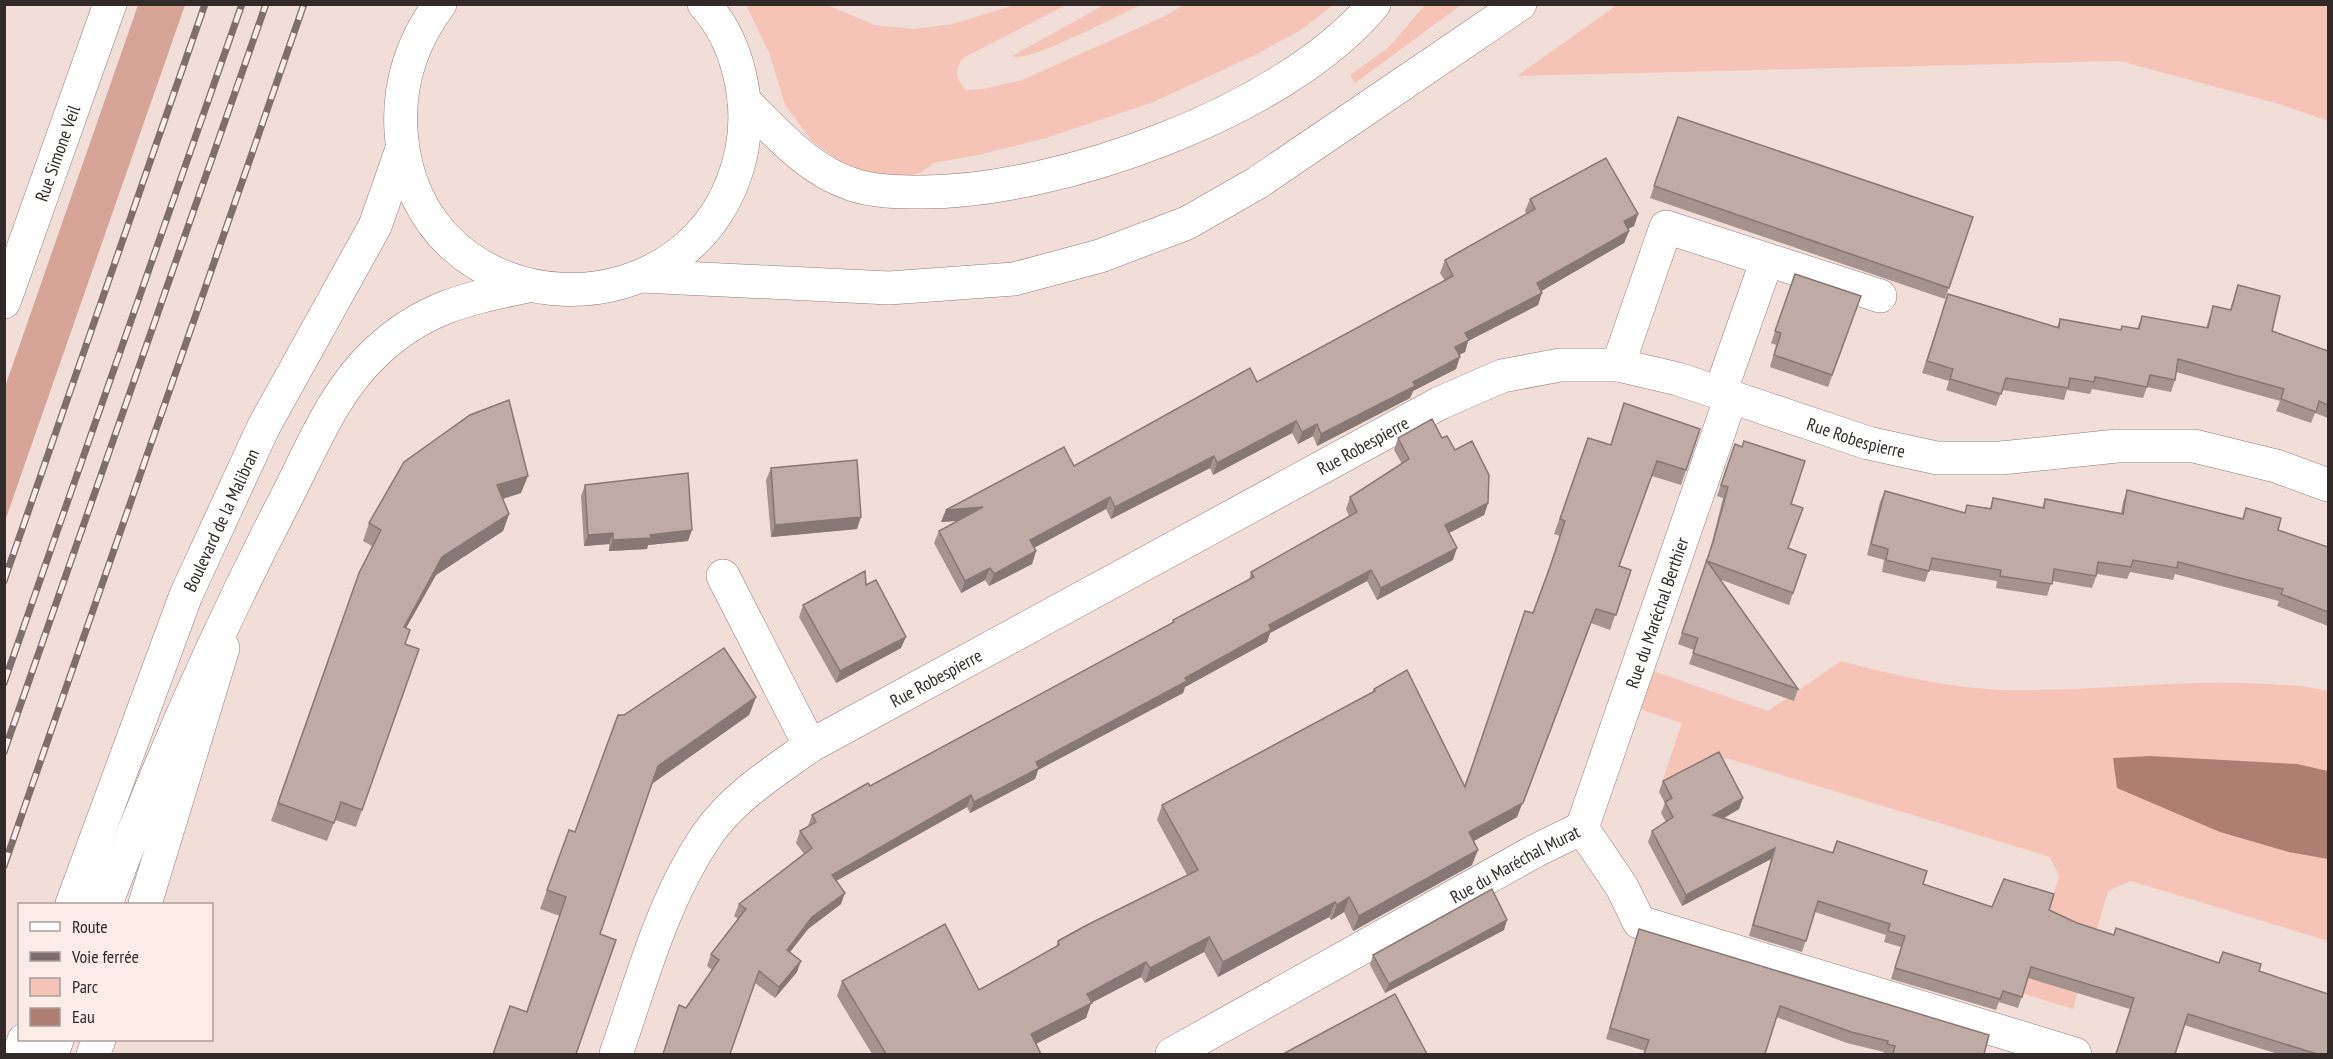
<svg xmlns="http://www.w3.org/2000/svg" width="2333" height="1059" font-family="'PT Sans Narrow',sans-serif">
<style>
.green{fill:#f6c3b7}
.forest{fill:#d7a598}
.water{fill:#af7e73}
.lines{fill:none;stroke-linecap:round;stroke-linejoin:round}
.minor-casing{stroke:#8f7d78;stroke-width:34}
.major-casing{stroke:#8f7d78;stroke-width:34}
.highway-casing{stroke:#8f7d78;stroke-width:34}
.minor{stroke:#fff;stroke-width:33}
.major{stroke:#fff;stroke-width:33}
.highway{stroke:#fff;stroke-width:33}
.rail-casing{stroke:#7c6f6c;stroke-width:7}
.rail{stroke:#fcece8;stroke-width:4.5;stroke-dasharray:14;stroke-linecap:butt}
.wall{fill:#a4938f}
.shaded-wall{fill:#867874}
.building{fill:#bfaba6;stroke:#867874;stroke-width:1.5}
.labels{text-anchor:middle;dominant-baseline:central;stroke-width:4.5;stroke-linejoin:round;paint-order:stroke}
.street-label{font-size:18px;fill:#322a28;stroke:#fcece8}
</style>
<rect width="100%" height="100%" fill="#f2ded8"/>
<g class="green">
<path d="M 746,5 L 827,5 L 875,25 L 914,29 L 953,24 L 1014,5 L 1066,5 L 963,58 C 954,70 956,80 966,90 L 983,89 L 1022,80 L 1161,18 L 1184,5 L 1333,5 L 1301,30 L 1253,56 L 1151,103 L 1046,138 L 978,155 L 933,163 L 922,172 L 906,178 L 889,179 L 846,166 L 812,141 L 785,105 L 770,55 Z"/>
<path d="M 1104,5 L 1140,5 C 1121,14 1025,65 1012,56 Z"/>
<path d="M 1425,5 L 1461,5 L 1355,83 L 1350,75 L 1389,47 Z"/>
<path d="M 1617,5 L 2328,5 L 2328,121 L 2279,104 L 2120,61 L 1517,76 Z"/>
<path d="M 1841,661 C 1900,677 1963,691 2025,690 C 2105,690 2185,679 2265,684 C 2287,685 2308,686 2328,691 L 2328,941 L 2131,881 L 2108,891 L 2073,1009 L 2022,993 L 2059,876 L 2050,857 L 1726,758 L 1659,791 L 1682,723 L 1640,709 L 1653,671 L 1768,711 Z"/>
</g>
<path class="forest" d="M 138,5 L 185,5 L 5,521 L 5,387 Z"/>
<path class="water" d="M 2150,756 L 2297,764 L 2328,771 L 2328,859 L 2289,852 L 2220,832 L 2117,788 L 2113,758 Z"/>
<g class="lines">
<g class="minor-casing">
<g id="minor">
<path id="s1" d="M 4,302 L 110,4"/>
<path d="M 1618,365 L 1666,227 L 1880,296"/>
<path d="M 1720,393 L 1767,260"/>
<path d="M 723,576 L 810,746"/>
<path d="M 1582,828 L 1622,887 L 1639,922 L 2075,1054"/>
<path id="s2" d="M 1582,828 L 1731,397"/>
<path d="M 145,904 L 223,648"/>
<path d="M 93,1054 L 99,1040"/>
<path id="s3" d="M 616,1054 C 642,980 662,901 707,835 C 733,797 774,772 810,746 L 1440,403 L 1502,376 L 1560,365 L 1618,365 L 1678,379 L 1868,443 L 1937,458 L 2001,458 L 2117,446 L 2194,446 L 2276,466 L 2328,485"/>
<path id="s4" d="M 1172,1054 L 1535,851 L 1582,828"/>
</g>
</g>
<g class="major-casing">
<g id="major">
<path d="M 440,4 C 412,41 398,85 401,131 C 415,334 704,344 742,149 C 751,101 738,41 704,4"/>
<path id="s5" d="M 72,904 L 186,595 L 264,426 L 375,226 L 402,149"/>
<path d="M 106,904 C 157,767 217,632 284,502 C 311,450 333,392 376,352 C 424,307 466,299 528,286"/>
<path d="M 19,1054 L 24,1040"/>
<path d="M 52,1054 L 57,1040"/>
</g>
</g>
<g class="highway-casing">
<g id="highway">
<path d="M 744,101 C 776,132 808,170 851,184 C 874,192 899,192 923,192 C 1059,192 1286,111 1374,4"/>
<path d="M 641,276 L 889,288 L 1014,279 L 1100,256 L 1187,223 L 1257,183 L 1520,4"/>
</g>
</g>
<use href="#minor" class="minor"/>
<use href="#major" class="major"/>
<use href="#highway" class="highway"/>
<g class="rail-casing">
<g id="rail">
<path d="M 4,581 L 205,4"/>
<path d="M 4,683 L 242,4"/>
<path d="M 4,752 L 266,4"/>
<path d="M 4,866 L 304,4"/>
</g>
</g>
<use href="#rail" class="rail"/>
</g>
<g class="wall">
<path d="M 1678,117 L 1973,217 L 1945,299 L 1650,198 Z"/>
<path d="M 1530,199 L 1638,214 L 1634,226 L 1628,229 L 1629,231 L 1624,243 L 1541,291 L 1538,305 L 1468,341 L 1465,352 L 1459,355 L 1456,369 L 1413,391 L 1410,398 L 1317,446 L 1313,436 L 1298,444 L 1292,433 L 1213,475 L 1210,468 L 1111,519 L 1106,509 L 1034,548 L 1036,551 L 1032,564 L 989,586 L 985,580 L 961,593 L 934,543 L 939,531 L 958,521 L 941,522 L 946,510 L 1074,466 L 1257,382 L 1445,281 L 1440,273 L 1445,260 L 1527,214 L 1525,211 Z"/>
<path d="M 1795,274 L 1861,296 L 1828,387 L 1770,367 L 1776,345 L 1771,343 Z"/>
<path d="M 2238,285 L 2272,331 L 2328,351 L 2328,418 L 2315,413 L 2311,423 L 2276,411 L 2280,401 L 2176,372 L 2175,380 L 2171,392 L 2147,387 L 2143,398 L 2092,389 L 2090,394 L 2067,390 L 2064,400 L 2002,390 L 1996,406 L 1946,390 L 1949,381 L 1922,373 L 1948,294 L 2057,327 L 2060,319 L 2120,330 L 2122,326 L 2137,329 L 2142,316 L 2206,328 L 2213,306 L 2230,310 Z"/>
<path d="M 1624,403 L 1700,429 L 1681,485 L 1652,476 L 1619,566 L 1631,570 L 1610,630 L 1591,623 L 1517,817 L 1474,841 L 1472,865 L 1353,931 L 1344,912 L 1331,920 L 1329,917 L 1218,977 L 1204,952 L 1145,983 L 1141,977 L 1091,1003 L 1086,1018 L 1036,1044 L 1041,1054 L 872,1054 L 837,996 L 842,981 L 979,990 L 1056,947 L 1058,941 L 1187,875 L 1157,820 L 1162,805 L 1372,692 L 1374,689 L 1464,786 L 1533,613 L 1544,582 L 1560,536 L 1554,534 L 1588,438 L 1610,445 Z"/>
<path d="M 1398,438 L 1442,438 L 1455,450 L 1488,503 L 1484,515 L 1449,533 L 1453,560 L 1377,600 L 1367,581 L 1270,633 L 1267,642 L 1185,687 L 1183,693 L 1038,770 L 1035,779 L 970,813 L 967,807 L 836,881 L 841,904 L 808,929 L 790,952 L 797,972 L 775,998 L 755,983 L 686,1008 L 712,970 L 707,966 L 711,954 L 738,919 L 734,916 L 739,904 L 804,854 L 796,843 L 800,831 L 808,826 L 812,815 L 870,786 L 1172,623 L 1173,620 L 1249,580 L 1251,572 L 1349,516 L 1346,509 L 1350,497 L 1402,464 L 1394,450 Z"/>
<path d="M 1735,444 L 1791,504 L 1788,548 L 1806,555 L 1789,605 L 1719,579 L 1798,689 L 1794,701 L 1689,664 L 1694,650 L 1678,644 L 1709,554 L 1723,498 L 1717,496 Z"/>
<path d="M 771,468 L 857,529 L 771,537 L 766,480 Z"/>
<path d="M 585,485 L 688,541 L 648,545 L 647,549 L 609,551 L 609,544 L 584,546 L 581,496 Z"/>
<path d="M 2127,490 L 2243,519 L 2246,508 L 2278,530 L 2328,547 L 2328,626 L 2277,606 L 2279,601 L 2175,574 L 2173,580 L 2130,572 L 2127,579 L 2097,574 L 2092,588 L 2052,581 L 2047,596 L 1996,588 L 1997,581 L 1929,570 L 1925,582 L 1882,572 L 1884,560 L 1867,555 L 1880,502 L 1885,491 L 1964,513 L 1967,505 L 1990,508 L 1993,498 L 2042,508 L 2045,499 L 2121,513 L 2123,502 Z"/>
<path d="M 521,493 L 503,499 L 509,514 L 503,531 L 436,575 L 406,628 L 405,644 L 419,649 L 356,827 L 335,820 L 327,841 L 271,821 L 359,573 L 372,546 L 363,541 L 369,523 Z"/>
<path d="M 866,585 L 901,648 L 836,683 L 799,617 L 803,605 Z"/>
<path d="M 756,697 L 749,715 L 652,784 L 526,1012 L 560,916 L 540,909 L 569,830 L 575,832 L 624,715 Z"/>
<path d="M 1663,781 L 1743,798 L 1739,809 L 1723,819 L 1832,853 L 1837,841 L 1923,884 L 1992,907 L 2049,910 L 2077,923 L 2113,935 L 2219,963 L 2259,971 L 2328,1054 L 2278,1054 L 2184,1025 L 2175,1054 L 2116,1054 L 2130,1009 L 2028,978 L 2018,1008 L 1999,1002 L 1996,1010 L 1891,979 L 1901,947 L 1884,942 L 1886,935 L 1815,912 L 1802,952 L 1749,936 L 1771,859 L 1682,906 L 1648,842 L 1652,831 L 1666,822 L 1661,813 L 1665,803 L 1659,792 Z"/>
<path d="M 1639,929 L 1984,1054 L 1883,1054 L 1884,1052 L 1847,1043 L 1776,1017 L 1645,1051 L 1606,1039 Z"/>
<path d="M 1504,930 L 1385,993 L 1370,965 L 1373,955 Z"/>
</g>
<g class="shaded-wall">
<path d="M 1638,214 L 1634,226 L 1619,233 L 1624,221 Z"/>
<path d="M 1629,231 L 1624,243 L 1533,296 L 1537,283 Z"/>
<path d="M 1542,293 L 1538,305 L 1468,341 L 1465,352 L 1450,359 L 1455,347 L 1465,333 Z"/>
<path d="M 1460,357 L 1456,369 L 1413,391 L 1410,398 L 1317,446 L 1321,434 L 1413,382 Z"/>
<path d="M 1296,421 L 1292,433 L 1213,475 L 1217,463 Z"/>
<path d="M 1317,424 L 1313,436 L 1298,444 L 1302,432 Z"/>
<path d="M 1214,456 L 1210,468 L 1111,519 L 1115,507 Z"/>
<path d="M 528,476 L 521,493 L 491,502 L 497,485 Z"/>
<path d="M 1110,497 L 1106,509 L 1026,552 L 1030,540 Z"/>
<path d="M 1488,503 L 1484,515 L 1441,537 L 1445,525 Z"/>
<path d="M 983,507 L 979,519 L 941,522 L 946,510 Z"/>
<path d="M 509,514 L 503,531 L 436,575 L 397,644 L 404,627 L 442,557 Z"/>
<path d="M 861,517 L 857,529 L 771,537 L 775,525 Z"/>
<path d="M 692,530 L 688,541 L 648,545 L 647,549 L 609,551 L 613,540 L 650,535 Z"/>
<path d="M 613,533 L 609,544 L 584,546 L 588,535 Z"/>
<path d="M 1457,548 L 1453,560 L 1377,600 L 1381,588 Z"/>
<path d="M 1036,551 L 1032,564 L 989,586 L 994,574 Z"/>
<path d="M 990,568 L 985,580 L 961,593 L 965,581 Z"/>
<path d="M 1371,570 L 1367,581 L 1270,633 L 1267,642 L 1185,687 L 1183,693 L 1038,770 L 1035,779 L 970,813 L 974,802 L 1036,762 L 1185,678 L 1269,625 Z"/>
<path d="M 1591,623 L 1517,817 L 1463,847 L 1469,832 Z"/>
<path d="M 906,637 L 901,648 L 836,683 L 840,671 Z"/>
<path d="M 756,697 L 749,715 L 651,784 L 658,766 Z"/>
<path d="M 971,795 L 967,807 L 827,886 L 832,875 Z"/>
<path d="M 1743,798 L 1739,809 L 1709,826 L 1713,815 Z"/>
<path d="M 1775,848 L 1771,859 L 1682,906 L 1686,895 Z"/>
<path d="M 1478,850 L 1472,865 L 1353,931 L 1359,916 Z"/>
<path d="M 845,893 L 841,904 L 808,929 L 783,961 L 787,950 L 812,917 Z"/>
<path d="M 1349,897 L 1344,912 L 1331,920 L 1337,905 Z"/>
<path d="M 1335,902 L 1329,917 L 1218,977 L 1223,962 Z"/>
<path d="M 1507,920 L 1504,930 L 1385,993 L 1389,984 Z"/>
<path d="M 1209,937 L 1204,952 L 1145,983 L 1150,968 Z"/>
<path d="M 801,961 L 797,972 L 775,998 L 779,987 Z"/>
<path d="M 1146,962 L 1141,977 L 1091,1003 L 1086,1018 L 1026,1049 L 1031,1034 L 1087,994 Z"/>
</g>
<g class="building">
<path d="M 1678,117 L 1973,217 L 1949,288 L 1654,186 Z"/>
<path d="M 1606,158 L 1638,214 L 1624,221 L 1629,231 L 1537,283 L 1542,293 L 1465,333 L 1469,340 L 1455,347 L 1460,357 L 1413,382 L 1415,386 L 1321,434 L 1317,424 L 1302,432 L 1296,421 L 1217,463 L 1214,456 L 1115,507 L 1110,497 L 1030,540 L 1036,551 L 994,574 L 990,568 L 965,581 L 939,531 L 983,507 L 946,510 L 1064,447 L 1074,466 L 1250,368 L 1257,382 L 1453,276 L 1445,260 L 1535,209 L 1530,199 Z"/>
<path d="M 1795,274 L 1861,296 L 1832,375 L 1774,355 L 1781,333 L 1775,331 Z"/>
<path d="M 2238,285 L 2280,296 L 2272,331 L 2328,351 L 2328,405 L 2319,401 L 2316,412 L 2281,399 L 2284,389 L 2178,359 L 2175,380 L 2150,375 L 2147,387 L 2095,377 L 2094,382 L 2070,378 L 2068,388 L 2006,378 L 2001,394 L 1950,379 L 1953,369 L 1927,361 L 1948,294 L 2059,328 L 2060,319 L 2121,330 L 2122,326 L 2139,329 L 2142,316 L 2208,328 L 2213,306 L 2231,310 Z"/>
<path d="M 509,400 L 528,476 L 497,485 L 509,514 L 442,557 L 404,627 L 410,630 L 405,644 L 419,649 L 362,810 L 341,802 L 334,823 L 278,803 L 359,573 L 381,530 L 369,523 L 404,462 L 470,415 Z"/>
<path d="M 1624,403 L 1700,429 L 1686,470 L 1657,461 L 1619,566 L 1631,570 L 1616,615 L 1596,609 L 1523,803 L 1469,832 L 1478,850 L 1359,916 L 1349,897 L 1337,905 L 1335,902 L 1223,962 L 1209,937 L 1150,968 L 1146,962 L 1087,994 L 1092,1003 L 1031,1034 L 1041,1054 L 886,1054 L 842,981 L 945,924 L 979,990 L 1059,945 L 1058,941 L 1087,925 L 1198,870 L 1162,805 L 1375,691 L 1374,689 L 1407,670 L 1465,787 L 1525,611 L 1533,613 L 1550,567 L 1565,521 L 1560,519 L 1588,438 L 1611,445 Z"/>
<path d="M 1432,419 L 1442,438 L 1447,436 L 1455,450 L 1472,441 L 1489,475 L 1488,503 L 1445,525 L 1457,548 L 1381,588 L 1371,570 L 1269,625 L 1271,630 L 1185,678 L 1187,681 L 1036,762 L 1039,768 L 974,802 L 971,795 L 832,875 L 845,893 L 812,917 L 787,950 L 801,961 L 779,987 L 759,971 L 730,1054 L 663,1054 L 679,1005 L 686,1008 L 719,960 L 711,954 L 746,909 L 739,904 L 812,848 L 800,831 L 816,822 L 812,815 L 868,783 L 870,786 L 1174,622 L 1173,620 L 1254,577 L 1251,572 L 1357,512 L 1350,497 L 1409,459 L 1398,438 Z"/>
<path d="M 1744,441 L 1805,461 L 1791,504 L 1803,508 L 1788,548 L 1806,555 L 1793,593 L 1707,561 L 1798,689 L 1693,653 L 1698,638 L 1682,633 L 1713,542 L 1728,487 L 1721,485 L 1735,444 L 1742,447 Z"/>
<path d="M 857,460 L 861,517 L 775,525 L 771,468 Z"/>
<path d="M 688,473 L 692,530 L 650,535 L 651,538 L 613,540 L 613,533 L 588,535 L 585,485 Z"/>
<path d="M 2127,490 L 2243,519 L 2246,508 L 2281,518 L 2278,530 L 2328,547 L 2328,612 L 2281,594 L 2283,589 L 2178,562 L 2177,568 L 2133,560 L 2131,567 L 2098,562 L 2096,576 L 2054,569 L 2052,584 L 2000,576 L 2001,570 L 1932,558 L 1929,571 L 1886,560 L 1888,549 L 1871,544 L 1885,491 L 1965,513 L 1967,505 L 1991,509 L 1993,498 L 2044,508 L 2045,499 L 2123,514 Z"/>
<path d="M 865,571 L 866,585 L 876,580 L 906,637 L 840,671 L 803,605 Z"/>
<path d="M 724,648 L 756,697 L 658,766 L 600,934 L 616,940 L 576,1054 L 493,1054 L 510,1006 L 527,1012 L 566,897 L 547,890 L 569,830 L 575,832 L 618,715 L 624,715 Z"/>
<path d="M 1719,752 L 1743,798 L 1713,815 L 1833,853 L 1837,841 L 1927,871 L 1923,884 L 1992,907 L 2004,879 L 2054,894 L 2049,910 L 2077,923 L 2114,935 L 2116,928 L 2219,963 L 2223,952 L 2261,964 L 2259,971 L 2328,994 L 2328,1054 L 2317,1054 L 2188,1014 L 2175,1054 L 2116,1054 L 2134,998 L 2031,967 L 2022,997 L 2003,991 L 2000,999 L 1895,968 L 1905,936 L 1888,931 L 1890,924 L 1818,901 L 1806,941 L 1753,925 L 1775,848 L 1686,895 L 1652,831 L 1673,817 L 1665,802 L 1672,798 L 1663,781 Z"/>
<path d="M 1492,889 L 1507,920 L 1389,984 L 1373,955 Z"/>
<path d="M 1639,929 L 1989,1035 L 1984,1054 L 1893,1054 L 1895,1046 L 1887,1044 L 1888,1041 L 1851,1032 L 1780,1006 L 1765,1054 L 1644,1054 L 1649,1040 L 1610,1028 Z"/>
<path d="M 1395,994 L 1427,1054 L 1283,1054 Z"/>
</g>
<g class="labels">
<g class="street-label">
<text stroke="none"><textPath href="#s1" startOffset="158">Rue Simone Veil</textPath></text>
<text stroke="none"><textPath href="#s3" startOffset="1526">Rue Robespierre</textPath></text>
<text stroke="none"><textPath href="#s3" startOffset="1004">Rue Robespierre</textPath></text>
<text stroke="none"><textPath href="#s5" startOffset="412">Boulevard de la Malibran</textPath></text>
<text stroke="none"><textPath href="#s2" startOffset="228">Rue du Maréchal Berthier</textPath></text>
<text stroke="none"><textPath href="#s3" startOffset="518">Rue Robespierre</textPath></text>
<text stroke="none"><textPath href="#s4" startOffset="392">Rue du Maréchal Murat</textPath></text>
</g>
</g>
<rect width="2333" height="1059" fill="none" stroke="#322a28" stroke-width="12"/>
<rect x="18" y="903" width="195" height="138" fill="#fcece8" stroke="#ab9e9b" stroke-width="1.5"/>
<rect x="30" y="922" width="30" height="9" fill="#ffffff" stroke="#ab9e9b" stroke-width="1.5"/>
<text x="72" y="933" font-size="18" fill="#322a28">Route</text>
<rect x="30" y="952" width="30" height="9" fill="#7c6f6c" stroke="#ab9e9b" stroke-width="1.5"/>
<text x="72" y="963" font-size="18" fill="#322a28">Voie ferrée</text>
<rect x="30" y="978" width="30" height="18" fill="#f6c3b7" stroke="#ab9e9b" stroke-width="1.5"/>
<text x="72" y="993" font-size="18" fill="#322a28">Parc</text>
<rect x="30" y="1008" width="30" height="18" fill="#af7e73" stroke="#ab9e9b" stroke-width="1.5"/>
<text x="72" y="1023" font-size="18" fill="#322a28">Eau</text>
</svg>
